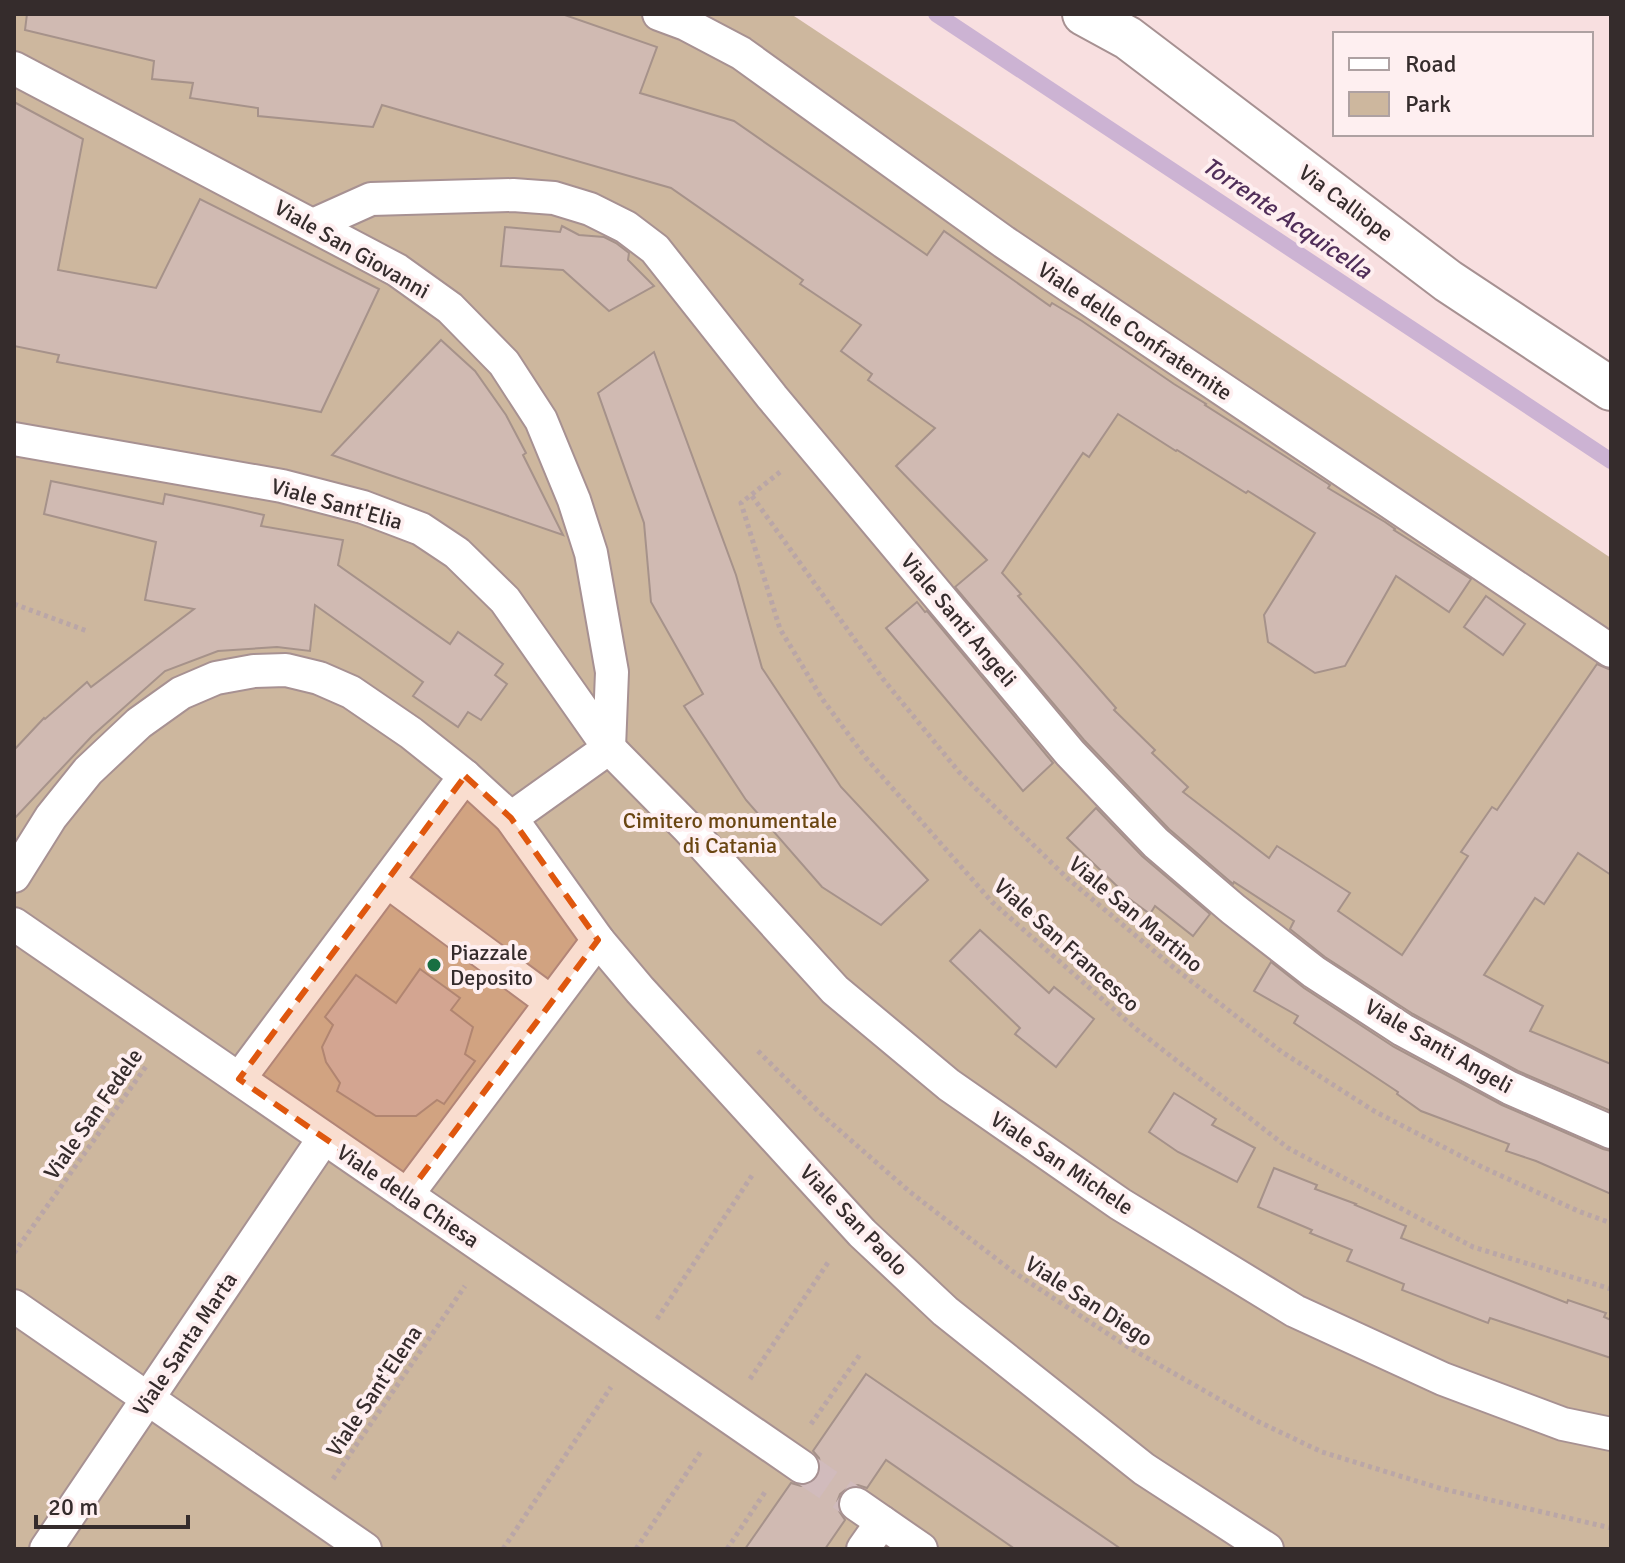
<svg xmlns="http://www.w3.org/2000/svg" width="1625" height="1563" font-family="Signika,sans-serif">
<style>
.green{fill:#cdb79e}
.lines{fill:none;stroke-linecap:round;stroke-linejoin:round}
.stream{stroke:#ccb3d3;stroke-width:16}
.building{fill:#d0bab2;stroke:#a6928a;stroke-width:2}
.pedestrian-tunnel{stroke:#d1bbbc;stroke-width:32;stroke-dasharray:32 16;stroke-linecap:butt}
.pedestrian-casing{stroke:#a79192;stroke-width:36}
.minor-casing{stroke:#a79192;stroke-width:46}
.path{stroke:#baa6a7;stroke-width:5;stroke-dasharray:4 4;stroke-linecap:butt}
.pedestrian{stroke:#fff;stroke-width:32}
.minor{stroke:#fff;stroke-width:42}
.marked{fill:#df570e;fill-opacity:0.2;stroke:#df570e;stroke-width:6;stroke-dasharray:16 10;stroke-linejoin:round}
.poi-dot{fill:#186f42;stroke:#feeff0;stroke-width:3}
.labels{text-anchor:middle;dominant-baseline:central;stroke-width:8;stroke-linejoin:round;paint-order:stroke}
.street-label{font-size:22px;fill:#352c2c;stroke:#feeff0}
.park-label{font-size:22px;fill:#6a4612;stroke:#feeff0}
.poi-label{font-size:22px;fill:#352c2c;stroke:#feeff0;text-anchor:start}
.water-label{font-size:24px;font-style:italic;fill:#502e59;stroke:#feeff0}
</style>
<rect width="100%" height="100%" fill="#f8dfe0"/>
<path class="green" d="M 14,14 L 791,14 L 1611,558 L 1611,1549 L 14,1549 Z"/>
<g class="lines">
<path class="stream" d="M 936,14 L 1611,461"/>
</g>
<g class="building">
<path d="M 27,14 L 562,14 L 657,47 L 640,93 L 734,121 L 927,255 L 944,231 L 1050,306 L 1052,303 L 1082,321 L 1174,384 L 1206,404 L 1205,405 L 1330,485 L 1328,488 L 1385,522 L 1395,529 L 1394,530 L 1471,579 L 1449,612 L 1396,576 L 1345,666 L 1315,673 L 1268,642 L 1264,615 L 1315,533 L 1248,491 L 1246,493 L 1177,450 L 1176,451 L 1118,414 L 1089,457 L 1083,453 L 1002,573 L 1021,594 L 1018,596 L 1116,708 L 1114,710 L 1155,750 L 1152,753 L 1188,787 L 1183,792 L 1269,858 L 1277,846 L 1350,893 L 1338,911 L 1402,955 L 1468,856 L 1461,852 L 1492,807 L 1497,810 L 1597,664 L 1611,670 L 1611,875 L 1578,853 L 1544,904 L 1535,898 L 1484,975 L 1543,1006 L 1530,1031 L 1611,1064 L 1611,1111 L 1518,1071 L 1413,1014 L 1325,957 L 1290,929 L 1294,921 L 1234,882 L 1233,884 L 1169,829 L 1084,740 L 955,587 L 987,560 L 896,466 L 935,428 L 868,380 L 872,374 L 841,351 L 861,325 L 800,284 L 803,280 L 671,188 L 382,105 L 373,127 L 258,116 L 258,108 L 190,98 L 193,83 L 152,79 L 154,61 L 25,30 Z"/>
<path d="M 14,102 L 83,139 L 58,270 L 156,288 L 200,199 L 379,289 L 321,412 L 57,362 L 59,355 L 14,346 Z"/>
<path d="M 562,226 L 579,235 L 604,237 L 616,243 L 629,253 L 628,260 L 654,286 L 609,311 L 563,270 L 501,266 L 505,227 L 560,232 Z"/>
<path d="M 441,340 L 475,371 L 506,415 L 526,453 L 523,455 L 563,535 L 332,455 Z"/>
<path d="M 654,352 L 736,575 L 762,668 L 841,787 L 928,880 L 881,925 L 822,887 L 746,800 L 684,706 L 703,694 L 651,602 L 644,523 L 598,393 Z"/>
<path d="M 51,481 L 163,504 L 165,494 L 229,507 L 264,515 L 261,526 L 343,540 L 338,565 L 450,644 L 458,632 L 503,664 L 495,675 L 507,684 L 481,720 L 468,712 L 458,727 L 413,696 L 423,682 L 315,605 L 310,651 L 277,647 L 218,651 L 165,671 L 92,736 L 14,819 L 14,750 L 44,718 L 45,719 L 87,682 L 91,687 L 194,609 L 145,600 L 156,542 L 44,514 Z"/>
<path d="M 1486,596 L 1525,624 L 1503,655 L 1464,627 Z"/>
<path d="M 917,602 L 925,612 L 927,611 L 1053,763 L 1023,791 L 886,628 Z"/>
<path d="M 1096,808 L 1142,856 L 1210,914 L 1193,936 L 1155,906 L 1150,914 L 1116,889 L 1118,887 L 1067,838 Z"/>
<path d="M 980,930 L 1049,993 L 1054,987 L 1094,1019 L 1056,1067 L 1015,1034 L 1020,1028 L 950,961 Z"/>
<path d="M 1271,962 L 1304,988 L 1394,1047 L 1502,1105 L 1603,1149 L 1611,1151 L 1611,1194 L 1536,1161 L 1506,1151 L 1509,1144 L 1421,1111 L 1397,1094 L 1398,1092 L 1294,1023 L 1298,1016 L 1254,991 Z"/>
<path d="M 420,969 L 460,998 L 451,1010 L 473,1027 L 465,1054 L 475,1061 L 444,1104 L 437,1100 L 416,1116 L 376,1116 L 337,1091 L 340,1083 L 326,1062 L 322,1047 L 333,1025 L 325,1017 L 356,975 L 396,1003 Z"/>
<path d="M 1174,1093 L 1216,1119 L 1212,1125 L 1255,1148 L 1237,1182 L 1178,1152 L 1149,1132 Z"/>
<path d="M 1274,1168 L 1317,1185 L 1315,1189 L 1356,1204 L 1355,1205 L 1406,1226 L 1401,1238 L 1567,1303 L 1568,1300 L 1606,1313 L 1604,1317 L 1611,1320 L 1611,1358 L 1490,1318 L 1488,1323 L 1402,1290 L 1404,1284 L 1347,1261 L 1352,1250 L 1310,1233 L 1312,1230 L 1258,1207 Z"/>
<path d="M 866,1374 L 1121,1549 L 1015,1549 L 886,1460 L 867,1488 L 858,1485 L 849,1487 L 840,1494 L 837,1502 L 839,1511 L 845,1520 L 825,1549 L 745,1549 L 791,1483 L 801,1486 L 811,1484 L 817,1478 L 821,1468 L 819,1458 L 813,1451 Z"/>
</g>
<g class="lines">
<path class="pedestrian-tunnel" d="M 802,1467 L 856,1504"/>
<g class="pedestrian-casing">
<g id="pedestrian">
<path d="M 659,14 L 686,24 L 741,53 L 1004,242 L 1611,651"/>
<path d="M 14,68 L 397,270 L 450,308 L 504,363 L 541,420 L 574,500 L 591,553 L 612,672 L 609,748 L 511,818"/>
<path d="M 313,225 L 371,199 L 513,195 L 554,198 L 590,209 L 626,227 L 655,249 L 772,397 L 1070,753 L 1156,843 L 1233,909 L 1314,972 L 1403,1030 L 1510,1088 L 1611,1132"/>
<path d="M 14,439 L 282,486 L 363,507 L 421,529 L 457,553 L 505,600 L 609,748 L 687,827 L 835,990 L 949,1085 L 1120,1204 L 1295,1311 L 1443,1379 L 1563,1424 L 1611,1434"/>
<path d="M 14,876 L 51,817 L 88,771 L 139,723 L 181,693 L 216,678 L 254,671 L 286,670 L 319,678 L 351,692 L 411,733 L 465,776 L 511,818 L 598,940 L 640,990 L 862,1233 L 945,1311 L 1144,1469 L 1267,1549"/>
<path d="M 387,881 L 551,1002"/>
<path d="M 14,924 L 802,1467"/>
<path d="M 239,1079 L 465,776"/>
<path d="M 407,1195 L 598,940"/>
<path d="M 14,1306 L 365,1549"/>
<path d="M 856,1504 L 921,1549"/>
<path d="M 46,1549 L 324,1138"/>
<path d="M 863,1549 L 882,1522"/>
</g>
</g>
<g class="minor-casing">
<path id="minor" d="M 1084,14 L 1128,38 L 1448,281 L 1611,389"/>
</g>
<g class="path">
<path d="M 780,472 L 741,503 L 780,629 L 823,700 L 866,758 L 992,902 L 1135,1028 L 1288,1148 L 1473,1247 L 1611,1289"/>
<path d="M 752,496 L 883,679 L 959,772 L 1067,878 L 1173,967 L 1282,1052 L 1374,1111 L 1482,1167 L 1578,1211 L 1611,1223"/>
<path d="M 14,604 L 87,631"/>
<path d="M 758,1051 L 821,1114 L 910,1192 L 1012,1271 L 1128,1347 L 1259,1422 L 1322,1452 L 1439,1488 L 1611,1528"/>
<path d="M 14,1253 L 147,1065"/>
<path d="M 657,1319 L 753,1174"/>
<path d="M 750,1379 L 829,1261"/>
<path d="M 811,1424 L 861,1353"/>
<path d="M 333,1479 L 465,1286"/>
<path d="M 503,1549 L 611,1387"/>
<path d="M 636,1549 L 702,1450"/>
<path d="M 727,1549 L 765,1492"/>
</g>
<use href="#pedestrian" class="pedestrian"/>
<use href="#minor" class="minor"/>
</g>
<path class="marked" d="M 465,776 L 511,818 L 598,940 L 407,1195 L 239,1079 Z"/>
<circle class="poi-dot" cx="434" cy="965" r="8"/>
<g class="labels">
<g class="street-label">
<text transform="translate(1346 203) rotate(37)">Via Calliope</text>
<text transform="translate(352 249) rotate(30)">Viale San Giovanni</text>
<text transform="translate(1135 331) rotate(34)">Viale delle Confraternite</text>
<text transform="translate(337 504) rotate(16)">Viale Sant'Elia</text>
<text transform="translate(959 620) rotate(50)">Viale Santi Angeli</text>
<text transform="translate(1136 914) rotate(40)">Viale San Martino</text>
<text transform="translate(1067 945) rotate(42)">Viale San Francesco</text>
<text transform="translate(1439 1046) rotate(30)">Viale Santi Angeli</text>
<text transform="translate(93 1114) rotate(-55)">Viale San Fedele</text>
<text transform="translate(1062 1163) rotate(34)">Viale San Michele</text>
<text transform="translate(408 1196) rotate(34)">Viale della Chiesa</text>
<text transform="translate(854 1220) rotate(46)">Viale San Paolo</text>
<text transform="translate(1089 1301) rotate(33)">Viale San Diego</text>
<text transform="translate(185 1344) rotate(-56)">Viale Santa Marta</text>
<text transform="translate(374 1391) rotate(-56)">Viale Sant'Elena</text>
</g>
<g class="park-label">
<text x="730" y="820">Cimitero monumentale<tspan x="730" dy="25">di Catania</tspan></text>
</g>
<g class="poi-label">
<text x="450" y="952">Piazzale<tspan x="450" dy="25">Deposito</tspan></text>
</g>
<g class="water-label">
<text transform="translate(1287 218) rotate(34)">Torrente Acquicella</text>
</g>
</g>
<rect width="1625" height="1563" fill="none" stroke="#352c2c" stroke-width="32"/>
<rect x="1333" y="32" width="260" height="104" fill="#feeff0" stroke="#aea1a2" stroke-width="2"/>
<rect x="1349" y="58" width="40" height="12" fill="#ffffff" stroke="#aea1a2" stroke-width="2"/>
<text x="1405" y="72" font-size="24" fill="#352c2c">Road</text>
<rect x="1349" y="92" width="40" height="24" fill="#cdb79e" stroke="#aea1a2" stroke-width="2"/>
<text x="1405" y="112" font-size="24" fill="#352c2c">Park</text>
<path d="M36 1515v12h152v-12" fill="none" stroke="#352c2c" stroke-width="4"/>
<text x="48" y="1515" font-size="24" fill="#352c2c" stroke="#feeff0" stroke-width="6" paint-order="stroke">20 m</text>
</svg>
